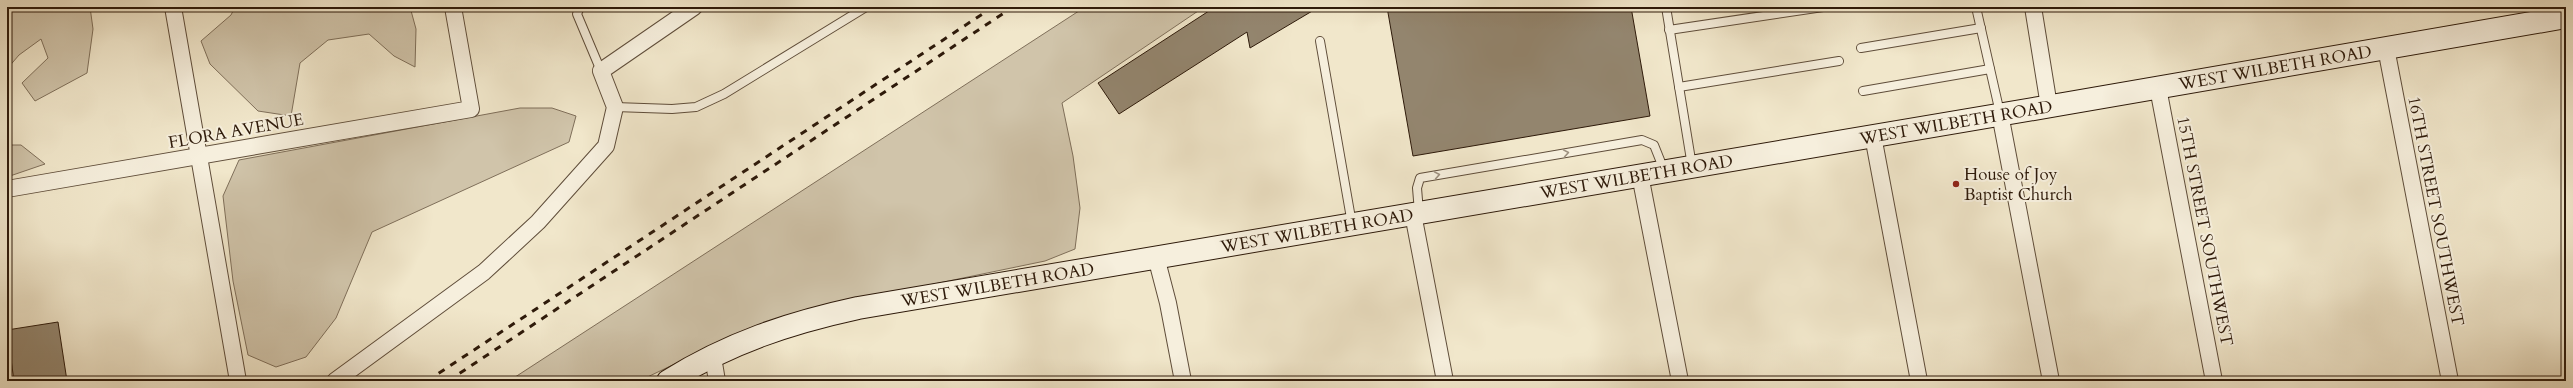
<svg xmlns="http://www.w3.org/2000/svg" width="2573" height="388" font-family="Cardo,serif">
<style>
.green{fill:#d0c4aa;stroke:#7f6f5a}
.building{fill:#93856e;stroke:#2e1a0a}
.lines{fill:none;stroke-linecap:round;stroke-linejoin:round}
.service-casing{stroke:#5f4d3a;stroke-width:10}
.minor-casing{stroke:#5f4d3a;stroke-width:18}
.secondary-casing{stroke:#2e1a0a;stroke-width:24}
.service{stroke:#f6efdd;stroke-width:8}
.minor{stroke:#f6efdd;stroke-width:16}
.secondary{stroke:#f6efdd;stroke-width:22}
.rail{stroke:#2e1a0a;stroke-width:3;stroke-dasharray:7 7;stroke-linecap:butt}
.oneway{stroke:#9c8f7e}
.poi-dot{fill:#8f2418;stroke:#f6efdd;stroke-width:1.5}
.labels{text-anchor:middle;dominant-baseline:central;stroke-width:4;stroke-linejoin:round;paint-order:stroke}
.street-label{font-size:17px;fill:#2e1a0a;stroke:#f6efdd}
.poi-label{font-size:17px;fill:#2e1a0a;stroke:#f6efdd;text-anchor:start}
</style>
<rect width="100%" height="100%" fill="#f1e7cb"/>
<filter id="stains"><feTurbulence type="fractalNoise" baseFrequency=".005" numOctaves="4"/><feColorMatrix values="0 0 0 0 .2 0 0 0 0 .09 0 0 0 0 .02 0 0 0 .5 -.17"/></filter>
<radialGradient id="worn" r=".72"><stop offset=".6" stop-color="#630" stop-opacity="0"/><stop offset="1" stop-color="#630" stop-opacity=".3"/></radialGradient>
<g class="green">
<path d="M 7,7 L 90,7 L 93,29 L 87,73 L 35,101 L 22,83 L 48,58 L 41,39 L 19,55 L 7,69 Z"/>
<path d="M 235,7 L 410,7 L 416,29 L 415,67 L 394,56 L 369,34 L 328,40 L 300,63 L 291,116 L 258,111 L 210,64 L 201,41 L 231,15 Z"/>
<path d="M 1085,7 L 1204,7 L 1062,103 L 1073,156 L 1080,208 L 1075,249 L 1045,261 L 910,289 L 721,342 L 639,381 L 509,381 Z"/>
<path d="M 520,108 L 552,108 L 576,116 L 569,142 L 372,232 L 336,318 L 306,357 L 276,367 L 248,355 L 233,281 L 223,196 L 239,160 Z"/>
<path d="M 7,145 L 21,145 L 45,164 L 7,177 Z"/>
</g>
<g class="building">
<path d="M 1215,7 L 1319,7 L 1250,48 L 1247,32 L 1119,114 L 1098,83 Z"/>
<path d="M 1387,7 L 1631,7 L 1650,116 L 1413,156 Z"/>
<path d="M 58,322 L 67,381 L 14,381 L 7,330 Z"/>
</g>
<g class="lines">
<g class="service-casing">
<g id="service">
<path d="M 580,7 L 577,14 L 601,71"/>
<path d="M 1666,7 L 1692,166"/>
<path d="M 1976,7 L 2000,113"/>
<path d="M 1669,30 L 1823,7"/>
<path d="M 1320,41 L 1352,224"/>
<path d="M 1861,48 L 1981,28"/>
<path d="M 1679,87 L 1839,61"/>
<path d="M 1863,91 L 1990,69"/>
<path d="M 615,107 L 672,109 L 696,107 L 724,94 L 866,7"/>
<path d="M 1419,212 L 1417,188 L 1420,178 L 1642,140 L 1654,145 L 1664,170"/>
</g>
</g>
<g class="minor-casing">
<g id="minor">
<path d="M 173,7 L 238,381"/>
<path d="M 2033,7 L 2049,106"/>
<path d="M 2386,48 L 2450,381"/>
<path d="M 2158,88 L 2214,381"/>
<path d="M 2000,114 L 2051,381"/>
<path d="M 1873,136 L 1919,381"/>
<path d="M 1640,175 L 1680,381"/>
<path d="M 7,189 L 471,109 L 453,7"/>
<path d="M 1413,214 L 1445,381"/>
<path d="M 1156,257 L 1168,303 L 1183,381"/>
<path d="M 713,357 L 717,381"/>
<path d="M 335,381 L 484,272 L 538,222 L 606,146 L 615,107 L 601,71 L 694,7"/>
</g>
</g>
<g class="secondary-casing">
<g id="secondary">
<path id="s1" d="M 668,381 C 729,343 789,323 858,308 L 2063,104 L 2566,17"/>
</g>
</g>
<use href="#service" class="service"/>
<use href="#minor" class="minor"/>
<use href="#secondary" class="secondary"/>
<g class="rail">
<path d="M 427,381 L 993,7"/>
<path d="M 448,381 L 1013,7"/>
</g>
</g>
<defs><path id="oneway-chevron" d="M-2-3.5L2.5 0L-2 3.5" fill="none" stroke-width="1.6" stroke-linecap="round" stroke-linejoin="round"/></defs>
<g class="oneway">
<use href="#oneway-chevron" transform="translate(1566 153) rotate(-10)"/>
<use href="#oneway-chevron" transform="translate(1437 175) rotate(-10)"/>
</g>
<circle class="poi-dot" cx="1956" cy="184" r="4"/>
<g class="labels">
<g class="street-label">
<text stroke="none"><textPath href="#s1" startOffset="1642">WEST WILBETH ROAD</textPath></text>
<text stroke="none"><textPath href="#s1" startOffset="1318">WEST WILBETH ROAD</textPath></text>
<text transform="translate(236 131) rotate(-10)">FLORA AVENUE</text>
<text stroke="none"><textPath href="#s1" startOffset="994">WEST WILBETH ROAD</textPath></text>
<text transform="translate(2436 211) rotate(79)">16TH STREET SOUTHWEST</text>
<text stroke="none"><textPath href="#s1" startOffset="670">WEST WILBETH ROAD</textPath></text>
<text transform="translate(2205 231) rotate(79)">15TH STREET SOUTHWEST</text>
<text stroke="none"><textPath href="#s1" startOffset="346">WEST WILBETH ROAD</textPath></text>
</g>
<g class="poi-label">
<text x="1964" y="174">House of Joy<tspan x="1964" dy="20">Baptist Church</tspan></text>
</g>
</g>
<rect width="2573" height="388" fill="none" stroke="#f1e7cb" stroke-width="24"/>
<rect x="8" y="8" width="2557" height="372" fill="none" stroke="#2e1a0a" stroke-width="2"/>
<rect x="12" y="12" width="2549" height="364" fill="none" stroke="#2e1a0a"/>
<rect width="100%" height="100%" filter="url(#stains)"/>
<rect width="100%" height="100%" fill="url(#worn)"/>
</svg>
